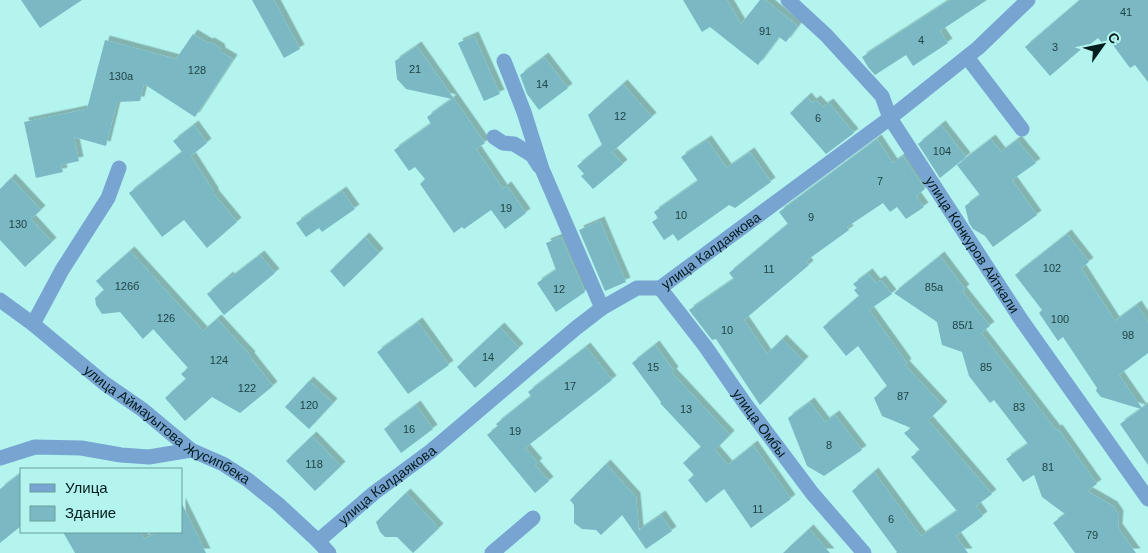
<svg xmlns="http://www.w3.org/2000/svg" width="1148" height="553" font-family="Arial,sans-serif">
<style>
.building{fill:#7ab9c4;filter:url(#shadow)}
.lines{fill:none;stroke-linecap:round;stroke-linejoin:round}
.minor{stroke:#78a4d2;stroke-width:15}
.labels{text-anchor:middle;dominant-baseline:central;stroke-width:4.5;stroke-linejoin:round;paint-order:stroke}
.number-label{font-size:11px;fill:#214446}
.street-label{font-size:14px;fill:#031d1c;stroke:#b3f4ef}
</style>
<defs>
<filter id="shadow"><feDropShadow dx="4.5" dy="-4.5" stdDeviation="0" flood-color="#0004"/></filter>
</defs>
<rect width="100%" height="100%" fill="#b3f4ef"/>
<g class="building">
<path d="M 21,0 L 82,0 L 40,28 Z"/>
<path d="M 252,0 L 274,0 L 300,49 L 284,58 Z"/>
<path d="M 683,0 L 727,0 L 741,24 L 760,0 L 765,0 L 798,26 L 786,42 L 779,37 L 758,65 L 710,27 L 702,32 Z"/>
<path d="M 950,0 L 987,0 L 940,31 L 948,43 L 913,66 L 906,55 L 875,75 L 868,67 L 862,57 Z"/>
<path d="M 1080,0 L 1148,0 L 1148,82 L 1135,65 L 1130,68 L 1110,41 L 1104,45 L 1098,38 L 1088,46 L 1087,44 L 1050,76 L 1025,47 Z"/>
<path d="M 193,34 L 208,43 L 210,42 L 220,48 L 221,52 L 233,59 L 195,117 L 144,84 L 140,101 L 117,102 L 106,146 L 74,137 L 79,161 L 61,165 L 63,172 L 36,178 L 24,122 L 87,109 L 105,40 L 176,59 Z"/>
<path d="M 474,36 L 500,94 L 484,101 L 458,43 Z"/>
<path d="M 417,46 L 485,143 L 476,149 L 503,189 L 507,186 L 526,213 L 505,229 L 491,210 L 464,229 L 462,227 L 454,233 L 420,184 L 425,179 L 415,167 L 409,171 L 394,150 L 431,124 L 427,117 L 452,99 L 406,89 L 397,79 L 395,61 Z"/>
<path d="M 544,57 L 568,88 L 539,110 L 527,94 L 520,75 Z"/>
<path d="M 623,84 L 652,117 L 612,152 L 623,164 L 593,189 L 581,176 L 584,174 L 577,166 L 602,145 L 588,115 Z"/>
<path d="M 807,97 L 812,103 L 816,100 L 823,107 L 829,103 L 854,133 L 826,154 L 790,113 Z"/>
<path d="M 194,125 L 207,143 L 191,156 L 214,192 L 214,194 L 237,222 L 207,248 L 184,220 L 162,237 L 129,193 L 182,152 L 173,141 Z"/>
<path d="M 941,125 L 966,157 L 940,178 L 918,144 Z"/>
<path d="M 877,139 L 893,163 L 903,156 L 925,189 L 916,196 L 924,207 L 906,219 L 897,207 L 890,212 L 883,203 L 847,227 L 849,230 L 806,261 L 809,265 L 744,320 L 767,354 L 782,339 L 804,361 L 760,405 L 716,339 L 712,340 L 689,310 L 734,279 L 729,273 L 788,224 L 779,212 Z"/>
<path d="M 991,139 L 1001,152 L 1017,140 L 1036,163 L 1012,180 L 1037,215 L 993,247 L 985,236 L 973,229 L 969,223 L 965,206 L 980,195 L 957,165 Z"/>
<path d="M 707,140 L 727,168 L 750,152 L 771,182 L 735,208 L 729,205 L 678,241 L 673,234 L 664,240 L 652,222 L 658,218 L 654,212 L 698,181 L 681,157 Z"/>
<path d="M 11,178 L 41,210 L 31,219 L 52,242 L 25,267 L 0,240 L 0,189 Z"/>
<path d="M 342,191 L 355,209 L 322,232 L 319,228 L 306,237 L 296,223 Z"/>
<path d="M 600,221 L 626,282 L 605,291 L 579,230 Z"/>
<path d="M 1067,234 L 1089,262 L 1081,268 L 1115,321 L 1137,305 L 1148,322 L 1148,353 L 1119,375 L 1142,408 L 1148,404 L 1148,465 L 1120,424 L 1141,409 L 1101,397 L 1096,391 L 1097,388 L 1063,337 L 1058,341 L 1039,313 L 1042,310 L 1015,275 Z"/>
<path d="M 365,237 L 379,253 L 344,287 L 330,271 Z"/>
<path d="M 561,237 L 585,292 L 556,312 L 537,283 L 556,270 L 546,243 Z"/>
<path d="M 130,251 L 203,331 L 217,319 L 251,356 L 250,357 L 273,386 L 240,413 L 212,397 L 185,421 L 165,398 L 186,379 L 181,374 L 188,368 L 153,329 L 143,339 L 120,312 L 102,314 L 96,305 L 95,298 L 104,290 L 96,281 Z"/>
<path d="M 260,255 L 275,273 L 224,315 L 207,294 L 229,276 L 230,278 Z"/>
<path d="M 940,256 L 965,289 L 962,291 L 990,326 L 981,333 L 1056,430 L 1058,429 L 1097,484 L 1087,491 L 1113,506 L 1119,515 L 1118,528 L 1136,553 L 1075,553 L 1053,523 L 1065,514 L 1042,497 L 1034,475 L 1023,482 L 1006,459 L 1028,444 L 994,400 L 990,403 L 969,376 L 962,352 L 942,345 L 937,322 L 894,293 Z"/>
<path d="M 868,273 L 876,283 L 881,280 L 892,294 L 869,310 L 907,363 L 905,365 L 943,406 L 928,420 L 992,494 L 976,506 L 983,516 L 956,536 L 968,553 L 896,553 L 897,552 L 852,491 L 874,472 L 921,536 L 957,511 L 911,457 L 920,450 L 904,433 L 911,428 L 882,416 L 874,398 L 887,386 L 858,346 L 846,356 L 823,327 L 859,296 L 854,290 L 857,288 L 853,284 Z"/>
<path d="M 418,322 L 449,365 L 408,394 L 377,352 Z"/>
<path d="M 500,327 L 519,348 L 475,388 L 457,367 Z"/>
<path d="M 655,345 L 674,371 L 672,373 L 730,435 L 715,450 L 728,465 L 753,445 L 791,499 L 751,528 L 724,489 L 706,503 L 688,480 L 694,475 L 683,463 L 701,447 L 660,403 L 661,402 L 632,363 Z"/>
<path d="M 586,347 L 612,380 L 525,448 L 538,463 L 535,465 L 549,481 L 535,493 L 487,435 L 498,426 L 496,424 L 531,396 L 528,392 Z"/>
<path d="M 309,381 L 333,403 L 309,429 L 285,407 Z"/>
<path d="M 810,402 L 825,422 L 835,415 L 862,450 L 824,476 L 807,466 L 788,418 Z"/>
<path d="M 416,405 L 433,429 L 401,453 L 384,429 Z"/>
<path d="M 312,436 L 341,466 L 315,491 L 286,461 Z"/>
<path d="M 606,464 L 636,497 L 639,530 L 661,515 L 672,531 L 646,549 L 622,515 L 601,535 L 596,530 L 582,529 L 574,523 L 574,505 L 570,500 Z"/>
<path d="M 21,473 L 21,526 L 0,543 L 0,489 Z"/>
<path d="M 406,493 L 439,528 L 413,553 L 397,537 L 385,537 L 380,532 L 376,522 Z"/>
<path d="M 181,502 L 206,553 L 75,553 L 63,532 L 140,532 L 144,539 L 159,532 L 181,532 Z"/>
<path d="M 809,529 L 830,553 L 783,553 Z"/>
</g>
<g class="lines">
<g class="minor">
<path id="s1" d="M 788,0 L 826,35 L 882,96 L 890,118 L 1020,318 L 1148,499"/>
<path d="M 967,57 L 1022,129"/>
<path d="M 504,61 L 524,112 L 542,169 L 602,308"/>
<path d="M 494,137 L 503,143 L 514,144 L 532,155 L 539,166"/>
<path id="s2" d="M 660,288 L 705,346 L 746,405 L 812,493 L 864,553"/>
<path id="s3" d="M 0,300 L 33,324 L 104,383 L 143,410 L 191,450 L 223,464 L 248,480 L 278,504 L 318,541 L 329,553"/>
<path d="M 33,324 L 62,270 L 108,198 L 119,168"/>
<path d="M 0,458 L 35,447 L 81,448 L 121,455 L 149,457 L 191,450"/>
<path id="s4" d="M 318,541 L 374,493 L 431,451 L 576,328 L 602,308 L 637,288 L 660,288 L 890,118 L 978,48 L 1028,0"/>
<path d="M 492,553 L 533,518"/>
</g>
</g>
<g class="labels">
<g class="number-label">
<text x="1126" y="12">41</text>
<text x="765" y="31">91</text>
<text x="921" y="40">4</text>
<text x="1055" y="47">3</text>
<text x="415" y="69">21</text>
<text x="197" y="70">128</text>
<text x="121" y="76">130а</text>
<text x="542" y="84">14</text>
<text x="620" y="116">12</text>
<text x="818" y="118">6</text>
<text x="942" y="151">104</text>
<text x="880" y="181">7</text>
<text x="506" y="208">19</text>
<text x="681" y="215">10</text>
<text x="811" y="217">9</text>
<text x="18" y="224">130</text>
<text x="1052" y="268">102</text>
<text x="769" y="269">11</text>
<text x="127" y="286">126б</text>
<text x="934" y="287">85а</text>
<text x="559" y="289">12</text>
<text x="166" y="318">126</text>
<text x="1060" y="319">100</text>
<text x="963" y="325">85/1</text>
<text x="727" y="330">10</text>
<text x="1128" y="335">98</text>
<text x="488" y="357">14</text>
<text x="219" y="360">124</text>
<text x="653" y="367">15</text>
<text x="986" y="367">85</text>
<text x="570" y="386">17</text>
<text x="247" y="388">122</text>
<text x="903" y="396">87</text>
<text x="309" y="405">120</text>
<text x="1019" y="407">83</text>
<text x="686" y="409">13</text>
<text x="409" y="429">16</text>
<text x="515" y="431">19</text>
<text x="829" y="445">8</text>
<text x="314" y="464">118</text>
<text x="1048" y="467">81</text>
<text x="758" y="509">11</text>
<text x="891" y="519">6</text>
<text x="1092" y="535">79</text>
</g>
<g class="street-label">
<text stroke="none"><textPath href="#s1" startOffset="309">улица Конкуров Айткали</textPath></text>
<text stroke="none"><textPath href="#s4" startOffset="494">улица Калдаякова</textPath></text>
<text stroke="none"><textPath href="#s2" startOffset="168">улица Омбы</textPath></text>
<text stroke="none"><textPath href="#s3" startOffset="209">улица Аймауытова Жусипбека</textPath></text>
<text stroke="none"><textPath href="#s4" startOffset="89">улица Калдаякова</textPath></text>
</g>
</g>
<rect x="20" y="468" width="162" height="65" fill="#b3f4ef" stroke="#6d9e9b"/>
<rect x="30" y="484" width="25" height="8" fill="#78a4d2" stroke="#6d9e9b"/>
<text x="65" y="493" font-size="15" fill="#031d1c">Улица</text>
<rect x="30" y="506" width="25" height="15" fill="#7ab9c4" stroke="#6d9e9b"/>
<text x="65" y="518" font-size="15" fill="#031d1c">Здание</text>
<g transform="translate(1103 45) rotate(57)" stroke="#b3f4ef" stroke-width="4" paint-order="stroke">
<path d="M0-4L9 19L0 12L-9 19Z" fill="#031d1c"/>
<text y="-8" font-size="14" font-weight="bold" text-anchor="middle" fill="#031d1c">С</text>
</g>
</svg>
